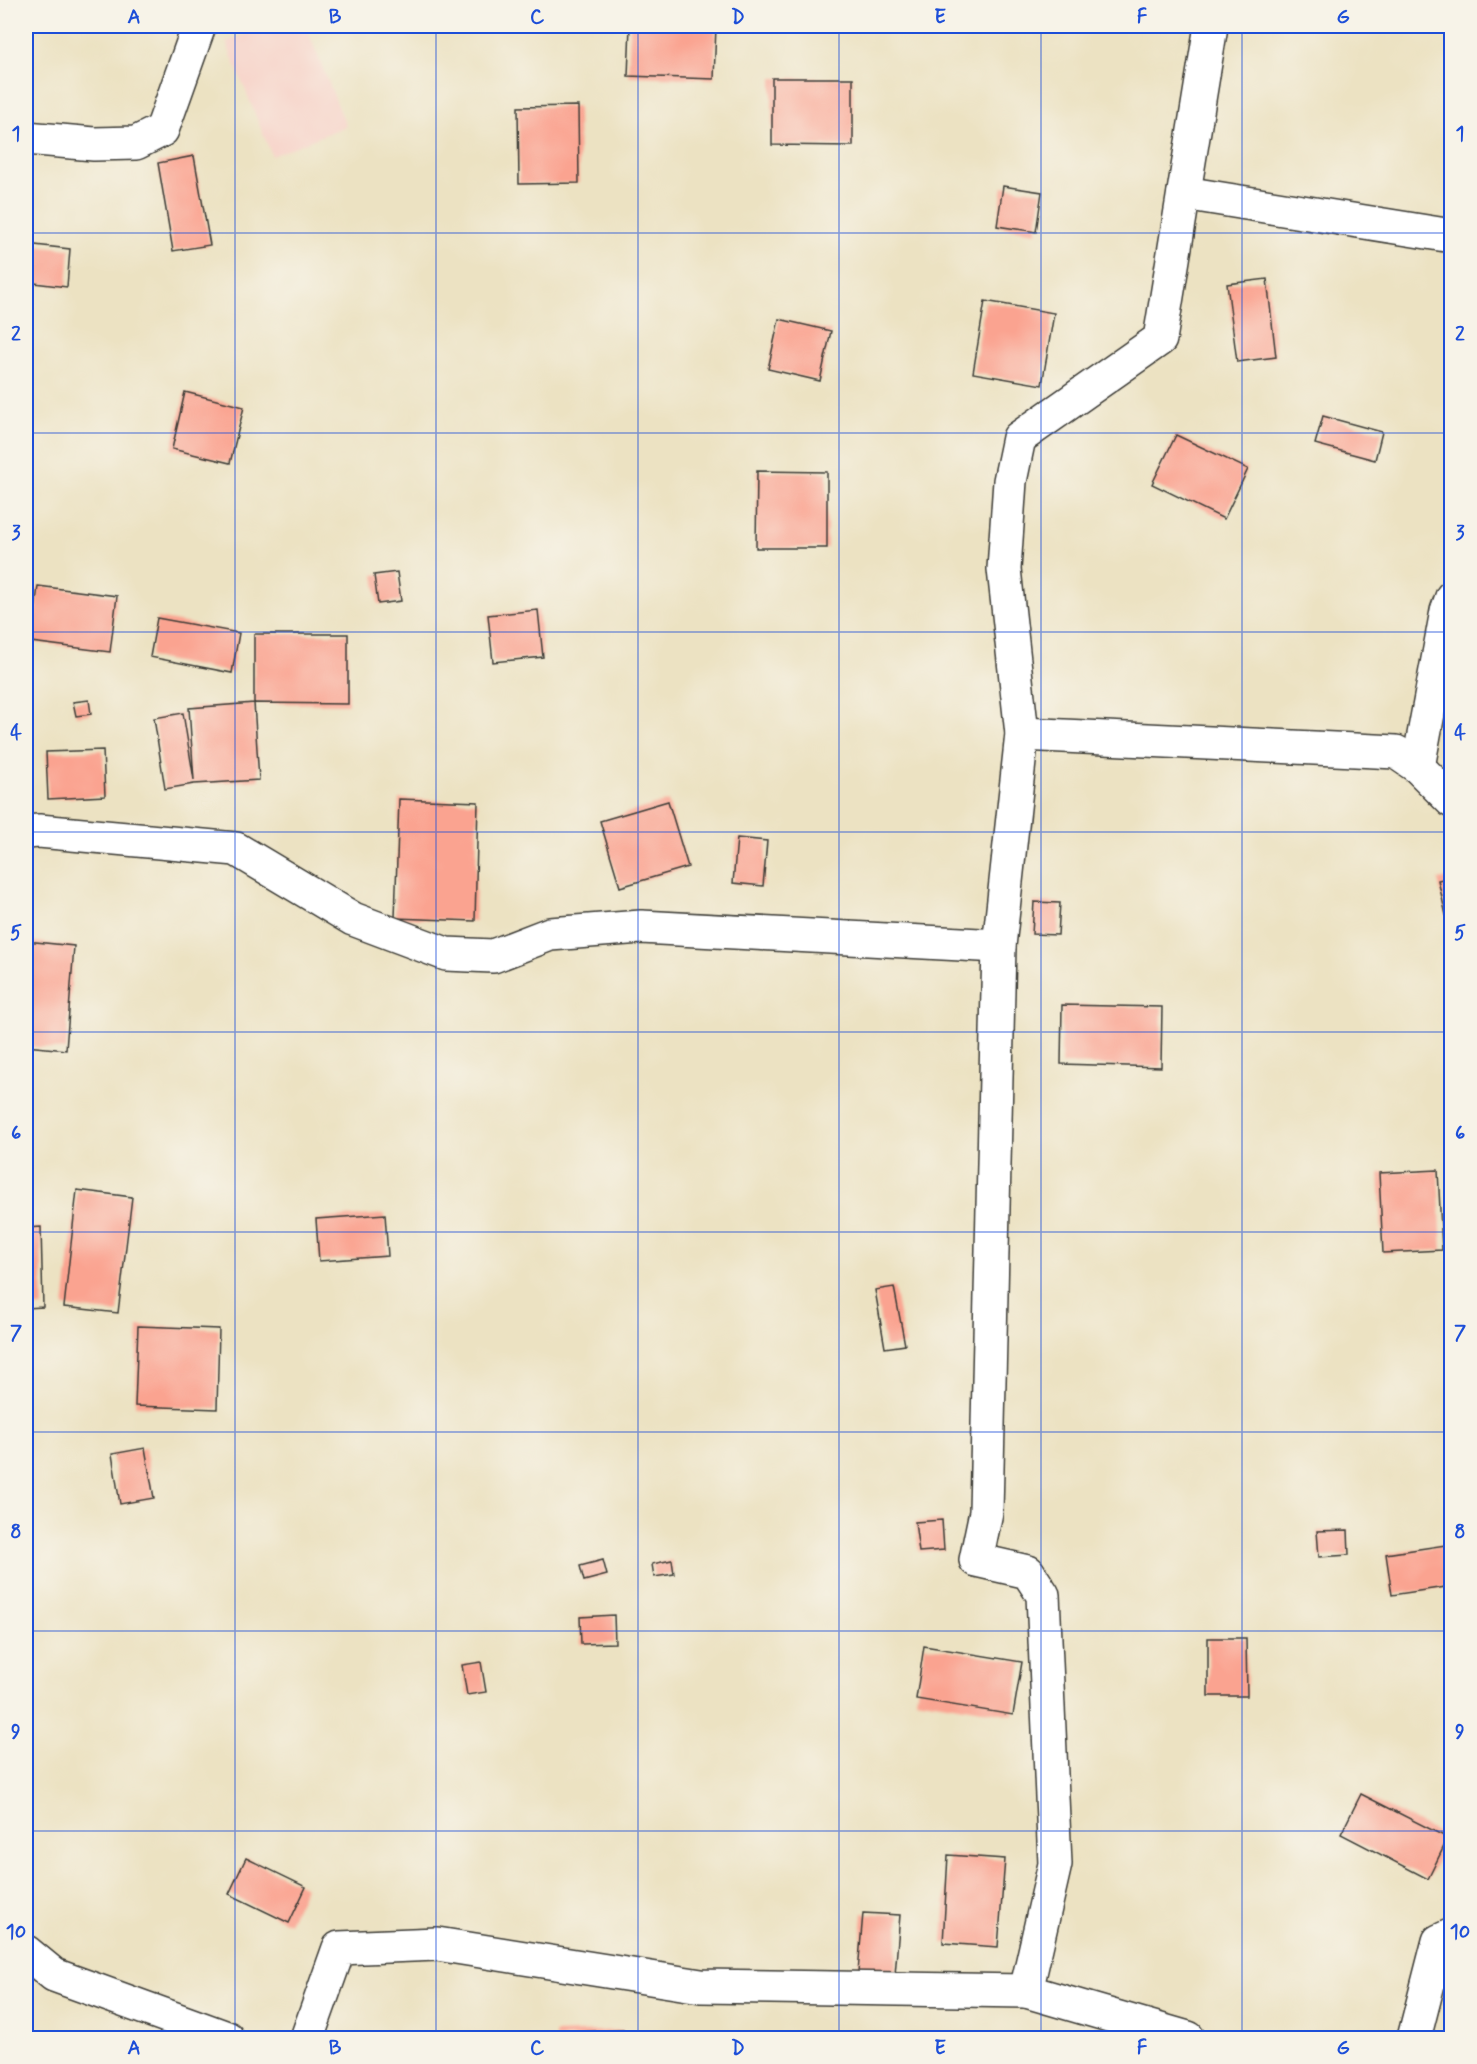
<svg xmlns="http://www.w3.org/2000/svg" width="1477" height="2064" font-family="Mynerve,sans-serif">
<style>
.built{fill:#f7d1c7}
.building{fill:#faa390}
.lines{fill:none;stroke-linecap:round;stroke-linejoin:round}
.street-casing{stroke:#3b3a35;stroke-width:36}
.street{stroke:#fff;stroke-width:33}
.grid{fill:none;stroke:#1d4ed8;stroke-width:1.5;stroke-opacity:0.55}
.neatline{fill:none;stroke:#1d4ed8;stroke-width:2}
.grid-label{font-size:20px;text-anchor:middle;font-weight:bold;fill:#1d4ed8}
</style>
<rect width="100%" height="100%" fill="#f7f3e8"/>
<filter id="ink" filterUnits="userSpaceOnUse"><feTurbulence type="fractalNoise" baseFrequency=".0167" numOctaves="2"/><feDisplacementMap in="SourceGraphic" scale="12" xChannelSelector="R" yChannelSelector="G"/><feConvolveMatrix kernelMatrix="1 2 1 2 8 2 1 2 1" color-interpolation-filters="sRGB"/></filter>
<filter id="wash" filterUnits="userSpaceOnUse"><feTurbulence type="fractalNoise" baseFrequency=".008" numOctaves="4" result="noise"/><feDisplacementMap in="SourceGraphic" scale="24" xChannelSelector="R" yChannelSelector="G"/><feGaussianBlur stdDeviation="1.35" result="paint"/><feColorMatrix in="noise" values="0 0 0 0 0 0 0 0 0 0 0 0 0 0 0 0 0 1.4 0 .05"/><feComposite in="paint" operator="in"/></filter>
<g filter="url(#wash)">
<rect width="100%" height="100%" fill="#ece2c2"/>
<path class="built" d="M 267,26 L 306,26 L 346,126 L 272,156 L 226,42 Z"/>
<g id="blocks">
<g class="building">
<path d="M 630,26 L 716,26 L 714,79 L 628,76 Z"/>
<path d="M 772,78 L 853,78 L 853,146 L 772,145 Z"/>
<path d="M 578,106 L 579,183 L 519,184 L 518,107 Z"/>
<path d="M 194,156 L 210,245 L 173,251 L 158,163 Z"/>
<path d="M 1003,186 L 1042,192 L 1036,232 L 997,226 Z"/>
<path d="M 26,244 L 70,249 L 67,287 L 26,282 Z"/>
<path d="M 1267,279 L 1276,357 L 1237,362 L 1227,284 Z"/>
<path d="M 985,301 L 1054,313 L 1042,385 L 973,373 Z"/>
<path d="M 779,319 L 831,331 L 820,381 L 768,369 Z"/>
<path d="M 185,392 L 244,407 L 230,463 L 172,449 Z"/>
<path d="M 1323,416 L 1382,432 L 1375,460 L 1315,444 Z"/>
<path d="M 1176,435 L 1248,469 L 1224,519 L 1152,484 Z"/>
<path d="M 757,471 L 827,472 L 827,548 L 756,548 Z"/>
<path d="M 397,572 L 401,601 L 378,604 L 374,575 Z"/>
<path d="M 38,586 L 117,596 L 110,652 L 31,642 Z"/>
<path d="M 538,610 L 543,657 L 493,662 L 488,615 Z"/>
<path d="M 157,618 L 239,633 L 232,673 L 150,657 Z"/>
<path d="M 254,634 L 348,634 L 348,704 L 254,703 L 259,780 L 194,784 L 165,789 L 154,718 L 183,713 L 194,780 L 189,708 L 254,703 Z"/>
<path d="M 89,700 L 91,714 L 76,716 L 73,702 Z"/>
<path d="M 103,750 L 105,796 L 48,799 L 46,752 Z"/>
<path d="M 399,799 L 478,802 L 475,921 L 395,918 Z"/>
<path d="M 668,801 L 688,867 L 620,887 L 600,821 Z"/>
<path d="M 737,838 L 767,841 L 763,886 L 733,883 Z"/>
<path d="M 1452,877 L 1452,937 L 1451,937 L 1438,880 Z"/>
<path d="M 1034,902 L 1060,903 L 1058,935 L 1032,934 Z"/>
<path d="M 26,941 L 74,946 L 66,1050 L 26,1046 Z"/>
<path d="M 1062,1005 L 1162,1007 L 1161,1067 L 1061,1064 Z"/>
<path d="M 1438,1170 L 1442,1250 L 1383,1253 L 1379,1173 Z"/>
<path d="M 77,1190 L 132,1197 L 118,1313 L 64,1307 Z"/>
<path d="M 385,1214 L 388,1256 L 319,1261 L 316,1219 Z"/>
<path d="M 41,1227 L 43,1307 L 26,1308 L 26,1228 Z"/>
<path d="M 894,1287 L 905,1345 L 885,1348 L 875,1290 Z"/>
<path d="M 138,1326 L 219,1329 L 217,1409 L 135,1406 Z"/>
<path d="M 145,1448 L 154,1498 L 120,1504 L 112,1454 Z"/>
<path d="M 942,1520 L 944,1550 L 919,1552 L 915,1522 Z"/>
<path d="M 1348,1530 L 1349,1555 L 1319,1557 L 1317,1531 Z"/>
<path d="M 1452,1544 L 1452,1586 L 1392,1595 L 1386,1554 Z"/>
<path d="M 603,1560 L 607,1575 L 584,1581 L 580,1566 Z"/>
<path d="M 672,1560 L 674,1574 L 654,1577 L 652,1564 Z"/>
<path d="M 614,1615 L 615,1643 L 581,1644 L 580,1617 Z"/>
<path d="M 1208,1638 L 1246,1638 L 1247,1696 L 1208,1696 Z"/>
<path d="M 924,1646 L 1022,1662 L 1013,1715 L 916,1699 Z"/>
<path d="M 481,1662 L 486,1692 L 467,1695 L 462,1665 Z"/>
<path d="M 1361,1794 L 1448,1838 L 1428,1879 L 1341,1834 Z"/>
<path d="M 948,1855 L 1005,1859 L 998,1947 L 943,1943 Z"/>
<path d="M 246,1858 L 306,1887 L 289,1923 L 229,1894 Z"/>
<path d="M 863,1913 L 900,1915 L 895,1975 L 858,1972 Z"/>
<path d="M 623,2030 L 623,2038 L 555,2038 L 555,2033 Z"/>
</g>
</g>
</g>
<g filter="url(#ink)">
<use href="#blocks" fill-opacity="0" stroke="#3b3a35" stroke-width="1.5"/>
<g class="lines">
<g class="street-casing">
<g id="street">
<path d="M 26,138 L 94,144 L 136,143 L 162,130 L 199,26"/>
<path d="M 1184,193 L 1452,236"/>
<path d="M 1022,734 L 1396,752 L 1418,767 L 1452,801"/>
<path d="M 1418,767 L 1447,611 L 1452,597"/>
<path d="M 26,832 L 39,831 L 236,849 L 353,919 L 446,954 L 493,956 L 550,934 L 641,927 L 999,946"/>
<path d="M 26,1952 L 54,1975 L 227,2038"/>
<path d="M 1026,1991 L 1188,2038"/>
<path d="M 307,2038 L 339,1948 L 437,1944 L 701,1986 L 1026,1991 L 1055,1864 L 1043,1595 L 1028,1572 L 976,1560 L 986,1512 L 999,946 L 1022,734 L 1004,569 L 1010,481 L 1019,438 L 1160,339 L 1211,26"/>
<path d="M 1414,2038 L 1439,1941 L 1452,1935"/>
</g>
</g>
<use href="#street" class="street"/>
</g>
</g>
<path class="grid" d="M 235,26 L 235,2038M 436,26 L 436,2038M 638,26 L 638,2038M 839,26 L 839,2038M 1041,26 L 1041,2038M 1242,26 L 1242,2038M 26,233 L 1452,233M 26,433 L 1452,433M 26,632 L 1452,632M 26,832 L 1452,832M 26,1032 L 1452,1032M 26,1232 L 1452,1232M 26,1432 L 1452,1432M 26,1631 L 1452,1631M 26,1831 L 1452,1831"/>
<rect width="1477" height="2064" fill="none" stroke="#f7f3e8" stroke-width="66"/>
<rect x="33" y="33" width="1411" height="1998" class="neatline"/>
<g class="grid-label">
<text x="134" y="23">A</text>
<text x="335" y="23">B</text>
<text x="537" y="23">C</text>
<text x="738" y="23">D</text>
<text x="940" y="23">E</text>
<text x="1142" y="23">F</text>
<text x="1343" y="23">G</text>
<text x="16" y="140">1</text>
<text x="1460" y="140">1</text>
<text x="16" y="340">2</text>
<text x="1460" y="340">2</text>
<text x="16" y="539">3</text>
<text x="1460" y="539">3</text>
<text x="16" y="739">4</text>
<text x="1460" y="739">4</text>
<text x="16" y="939">5</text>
<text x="1460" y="939">5</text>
<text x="16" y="1139">6</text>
<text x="1460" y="1139">6</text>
<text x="16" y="1339">7</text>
<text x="1460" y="1339">7</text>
<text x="16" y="1538">8</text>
<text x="1460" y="1538">8</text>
<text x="16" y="1738">9</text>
<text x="1460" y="1738">9</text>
<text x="16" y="1938">10</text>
<text x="1460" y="1938">10</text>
<text x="134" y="2054">A</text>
<text x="335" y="2054">B</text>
<text x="537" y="2054">C</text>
<text x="738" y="2054">D</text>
<text x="940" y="2054">E</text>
<text x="1142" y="2054">F</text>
<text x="1343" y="2054">G</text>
</g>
</svg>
